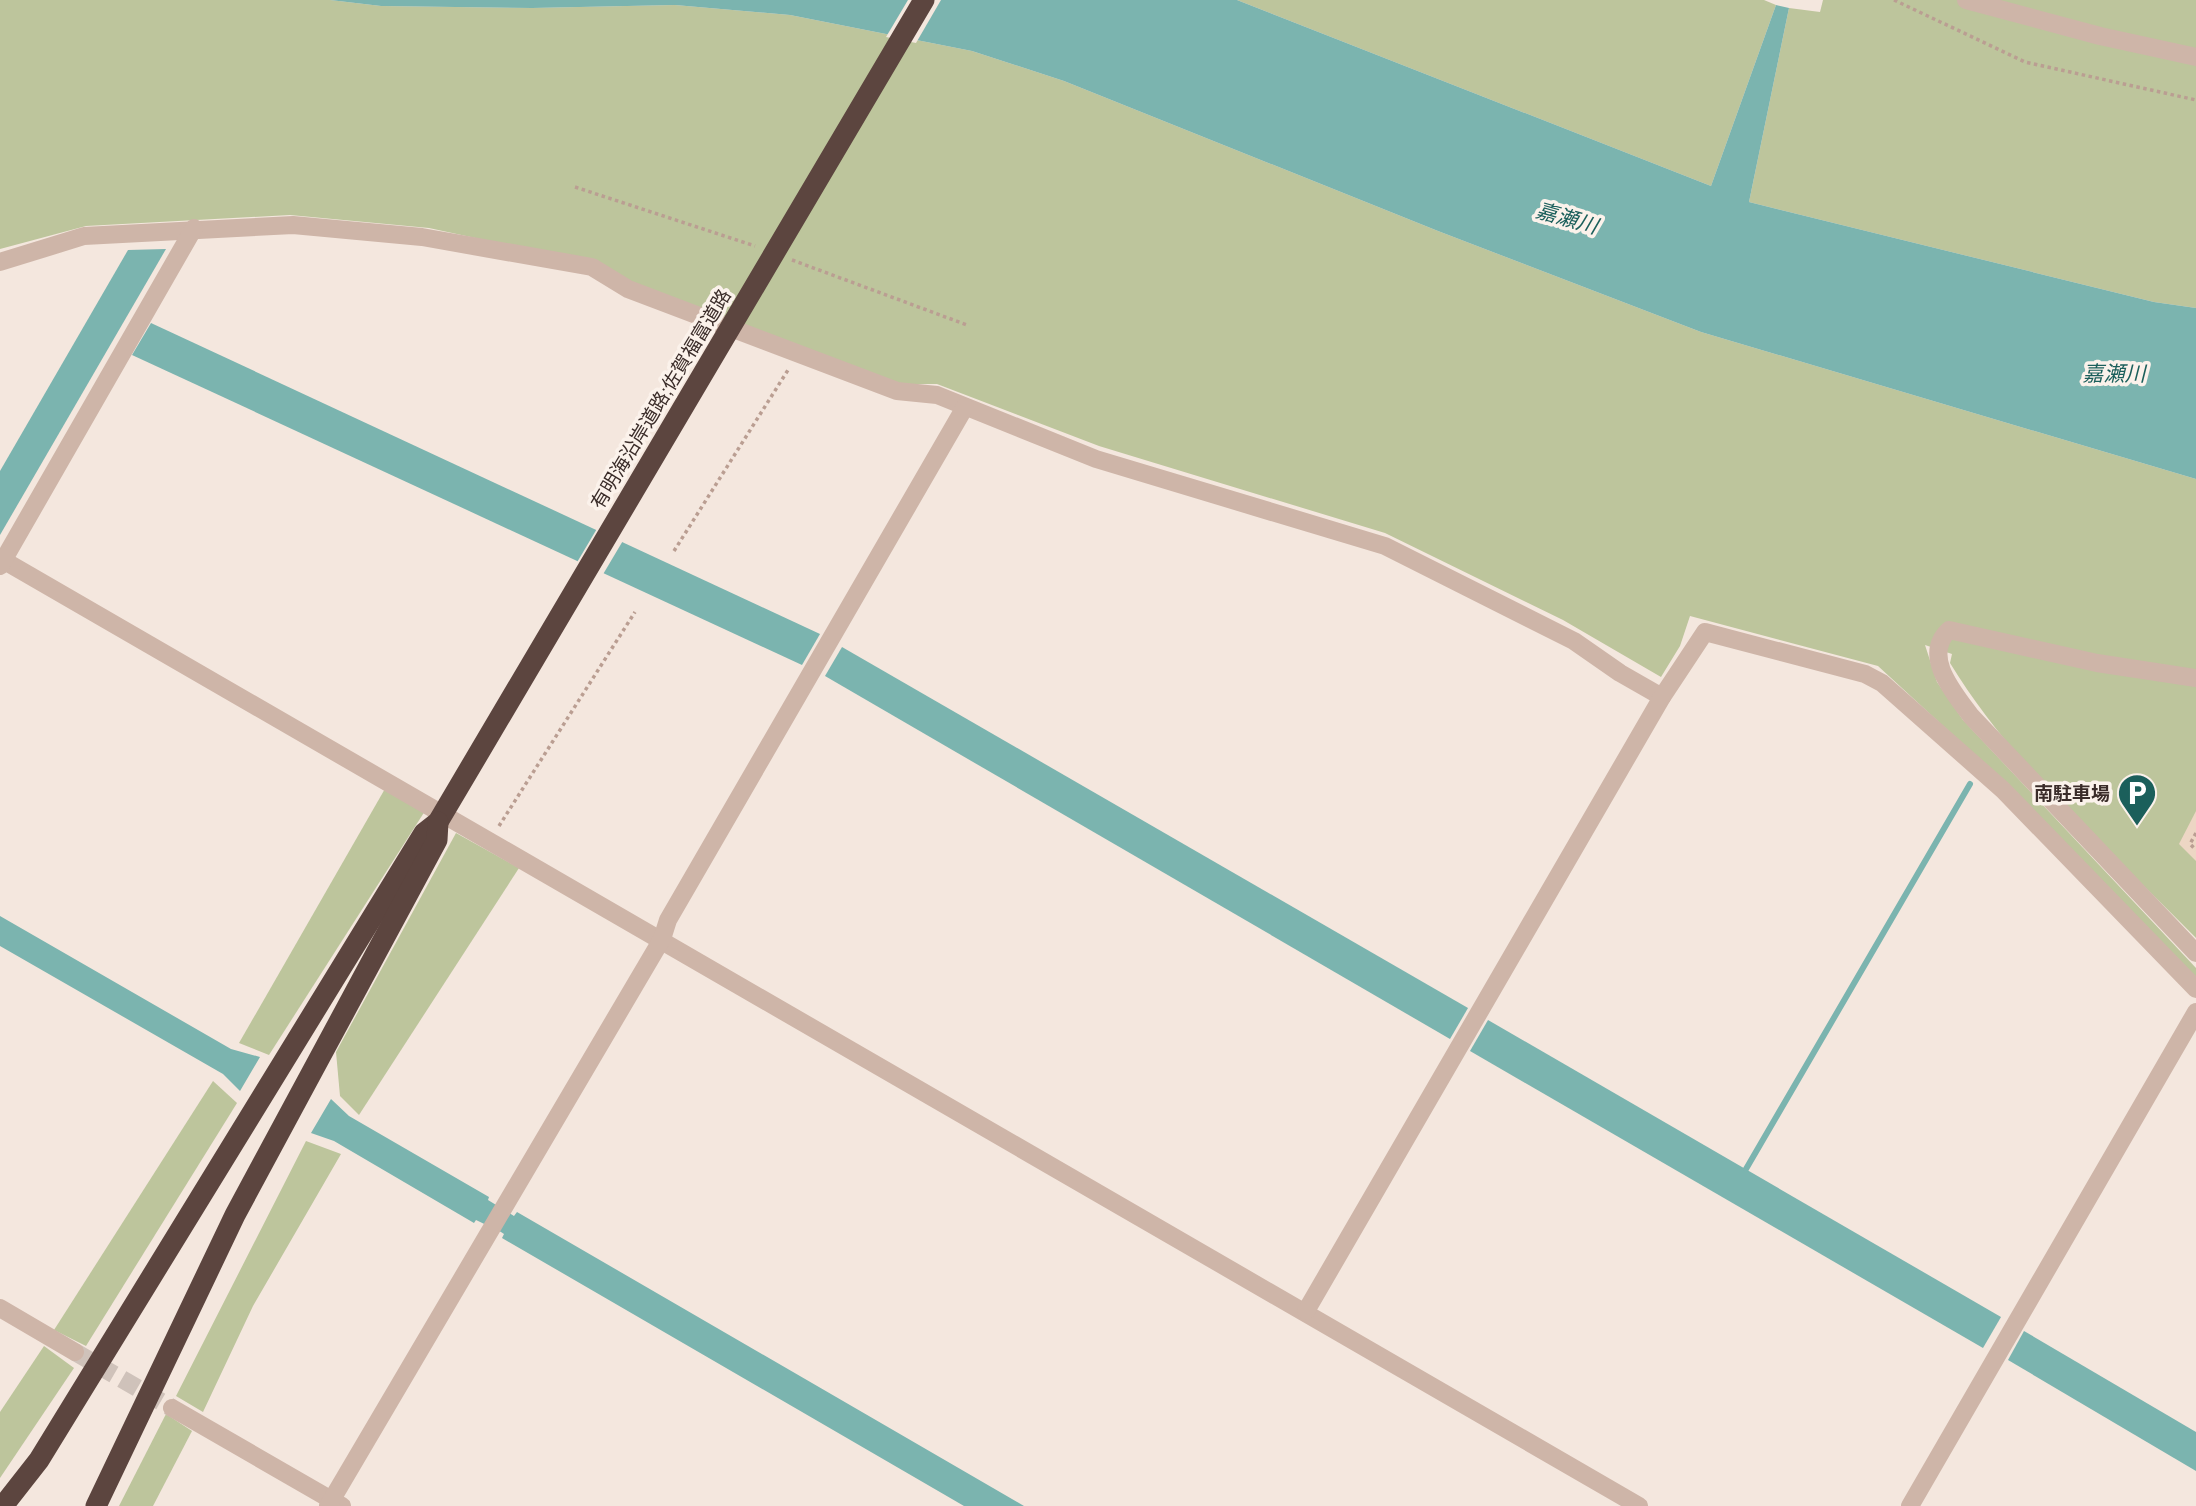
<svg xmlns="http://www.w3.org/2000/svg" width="2196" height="1506" font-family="Helvetica,'Noto Sans JP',sans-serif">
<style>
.green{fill:#bdc59c}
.plaza{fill:#edd6c4}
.water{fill:#7bb4af}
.pier{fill:#f4e7de}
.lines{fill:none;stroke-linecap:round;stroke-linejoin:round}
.stream{stroke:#7bb4af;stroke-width:6}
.minor-tunnel{stroke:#cfc2ba;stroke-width:18;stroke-dasharray:18 9;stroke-linecap:butt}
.path{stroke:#ba9e92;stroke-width:3.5;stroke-dasharray:3.5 3.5;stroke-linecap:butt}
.minor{stroke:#ceb5a8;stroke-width:18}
.highway{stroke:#5c453f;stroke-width:21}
.labels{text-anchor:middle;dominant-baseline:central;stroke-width:7;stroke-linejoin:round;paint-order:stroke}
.street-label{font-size:19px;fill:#3a2c29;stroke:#fbf2eb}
.poi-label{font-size:19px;font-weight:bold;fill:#3a2c29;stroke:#fbf2eb;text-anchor:end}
.water-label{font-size:21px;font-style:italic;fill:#1b5f5b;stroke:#fbf2eb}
</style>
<rect width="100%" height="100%" fill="#f4e7de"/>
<g class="green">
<path d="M 0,0 L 330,0 L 381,6 L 532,8 L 675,5 L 790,15 L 972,51 L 1064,81 L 1438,231 L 1701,332 L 2196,479 L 2196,938 C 2111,851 2014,768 1950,663 L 1952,654 L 1925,645 L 1937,682 L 1963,720 L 2196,968 L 2196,984 L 2003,781 L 1878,666 L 1690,616 L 1680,646 L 1661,677 L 1563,620 L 1385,533 L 1099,446 L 937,384 L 902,384 L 637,286 L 591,263 L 429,228 L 290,215 L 86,226 L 0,249 Z"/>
<path d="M 1237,0 L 1764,0 L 1776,5 L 1711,186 Z"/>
<path d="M 1823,0 L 2196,0 L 2196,308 L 2154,302 L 1749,202 L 1789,8 L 1820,12 Z"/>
<path d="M 386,787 L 425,811 L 269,1055 L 239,1043 Z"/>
<path d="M 456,833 L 519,868 L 359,1115 L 340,1096 L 336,1052 Z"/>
<path d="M 213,1081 L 237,1103 L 86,1346 L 54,1330 Z"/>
<path d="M 306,1141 L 341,1154 L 253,1306 L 203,1412 L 176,1396 Z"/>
<path d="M 44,1346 L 74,1368 L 0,1478 L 0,1412 Z"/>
<path d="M 166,1414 L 192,1431 L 153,1506 L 119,1506 Z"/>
</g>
<path class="plaza" d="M 2196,811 L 2196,861 L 2179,844 Z"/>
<g class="water">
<path d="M 330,0 L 1237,0 L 1711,186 L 1776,5 L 1789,8 L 1749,202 L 2154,302 L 2196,308 L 2196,479 L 1701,332 L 1438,231 L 1064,81 L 972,51 L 790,15 L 675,5 L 532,8 L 381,6 Z"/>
<path d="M 166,249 L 0,535 L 0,471 L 128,250 Z"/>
<path d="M 151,323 L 820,634 L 802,665 L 132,355 Z"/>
<path d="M 842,647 L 1468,1008 L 1450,1039 L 825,676 Z"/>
<path d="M 0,916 L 231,1049 L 260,1057 L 240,1091 L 223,1074 L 0,946 Z"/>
<path d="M 1488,1020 L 2001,1317 L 1983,1348 L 1470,1051 Z"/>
<path d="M 331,1099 L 349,1116 L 489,1197 L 488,1200 L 514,1216 L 517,1212 L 1024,1506 L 964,1506 L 502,1238 L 504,1234 L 501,1232 L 476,1220 L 474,1223 L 334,1141 L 311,1133 Z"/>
<path d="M 2024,1331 L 2196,1432 L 2196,1471 L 2008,1360 Z"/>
</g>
<g class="pier">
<path d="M 908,0 L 941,0 L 916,43 L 886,37 Z"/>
<path d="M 598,527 L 624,539 L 602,576 L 576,564 Z"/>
</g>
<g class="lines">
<path class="stream" d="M 1746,1169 L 1970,784"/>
<path class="minor-tunnel" d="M 75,1352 L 172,1408"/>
<g class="path">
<path d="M 1894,0 L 2025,62 L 2196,100"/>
<path d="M 575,187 L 755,246"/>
<path d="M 792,260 L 967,325"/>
<path d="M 674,551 L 788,370"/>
<path d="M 499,826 L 635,612"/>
<path d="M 2196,833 L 2190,844 L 2196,850"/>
</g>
<g class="minor">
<path d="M 1966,0 L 2100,36 L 2196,57"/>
<path d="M 0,262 L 84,236 L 293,225 L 422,237 L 592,267 L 628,289 L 897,391 L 937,395 L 1096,459 L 1385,546 L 1574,641 L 1620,673 L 1662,697"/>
<path d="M 3,560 L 1639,1506"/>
<path d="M 0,566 L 194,228"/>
<path d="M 2196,678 L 2097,663 L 1949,630 C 1921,656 1955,694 1971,716 L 2196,953"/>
<path d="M 0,1308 L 75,1352"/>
<path d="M 1306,1311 L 1662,697 L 1705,632 L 1865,674 L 1882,683 L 2003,790 L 2196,989"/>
<path d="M 172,1408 L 342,1506"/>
<path d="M 328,1506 L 662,939 L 668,920 L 965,407"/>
<path d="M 1910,1506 L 2196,1012"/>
</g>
<g class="highway">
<path d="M 3,1506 L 39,1460 L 424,833 L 438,822 L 924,0"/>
<path d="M 96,1506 L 235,1215 L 437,840 L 438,822"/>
</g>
</g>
<defs>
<g id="parking-pin" transform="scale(2.0125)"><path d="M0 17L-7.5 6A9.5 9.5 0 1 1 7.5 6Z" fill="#1b5f5b" stroke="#fbf2eb"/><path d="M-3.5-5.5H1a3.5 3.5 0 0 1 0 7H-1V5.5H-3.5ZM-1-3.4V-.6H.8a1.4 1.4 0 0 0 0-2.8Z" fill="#fff"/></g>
</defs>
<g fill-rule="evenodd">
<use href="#parking-pin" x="2137" y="793"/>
</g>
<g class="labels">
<g class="street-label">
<text transform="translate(661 399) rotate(-59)">有明海沿岸道路;佐賀福富道路</text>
</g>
<g class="poi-label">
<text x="2110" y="793">南駐車場</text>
</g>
<g class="water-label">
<text transform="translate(1567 218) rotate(16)">嘉瀬川</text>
<text x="2114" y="373">嘉瀬川</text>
</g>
</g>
</svg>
